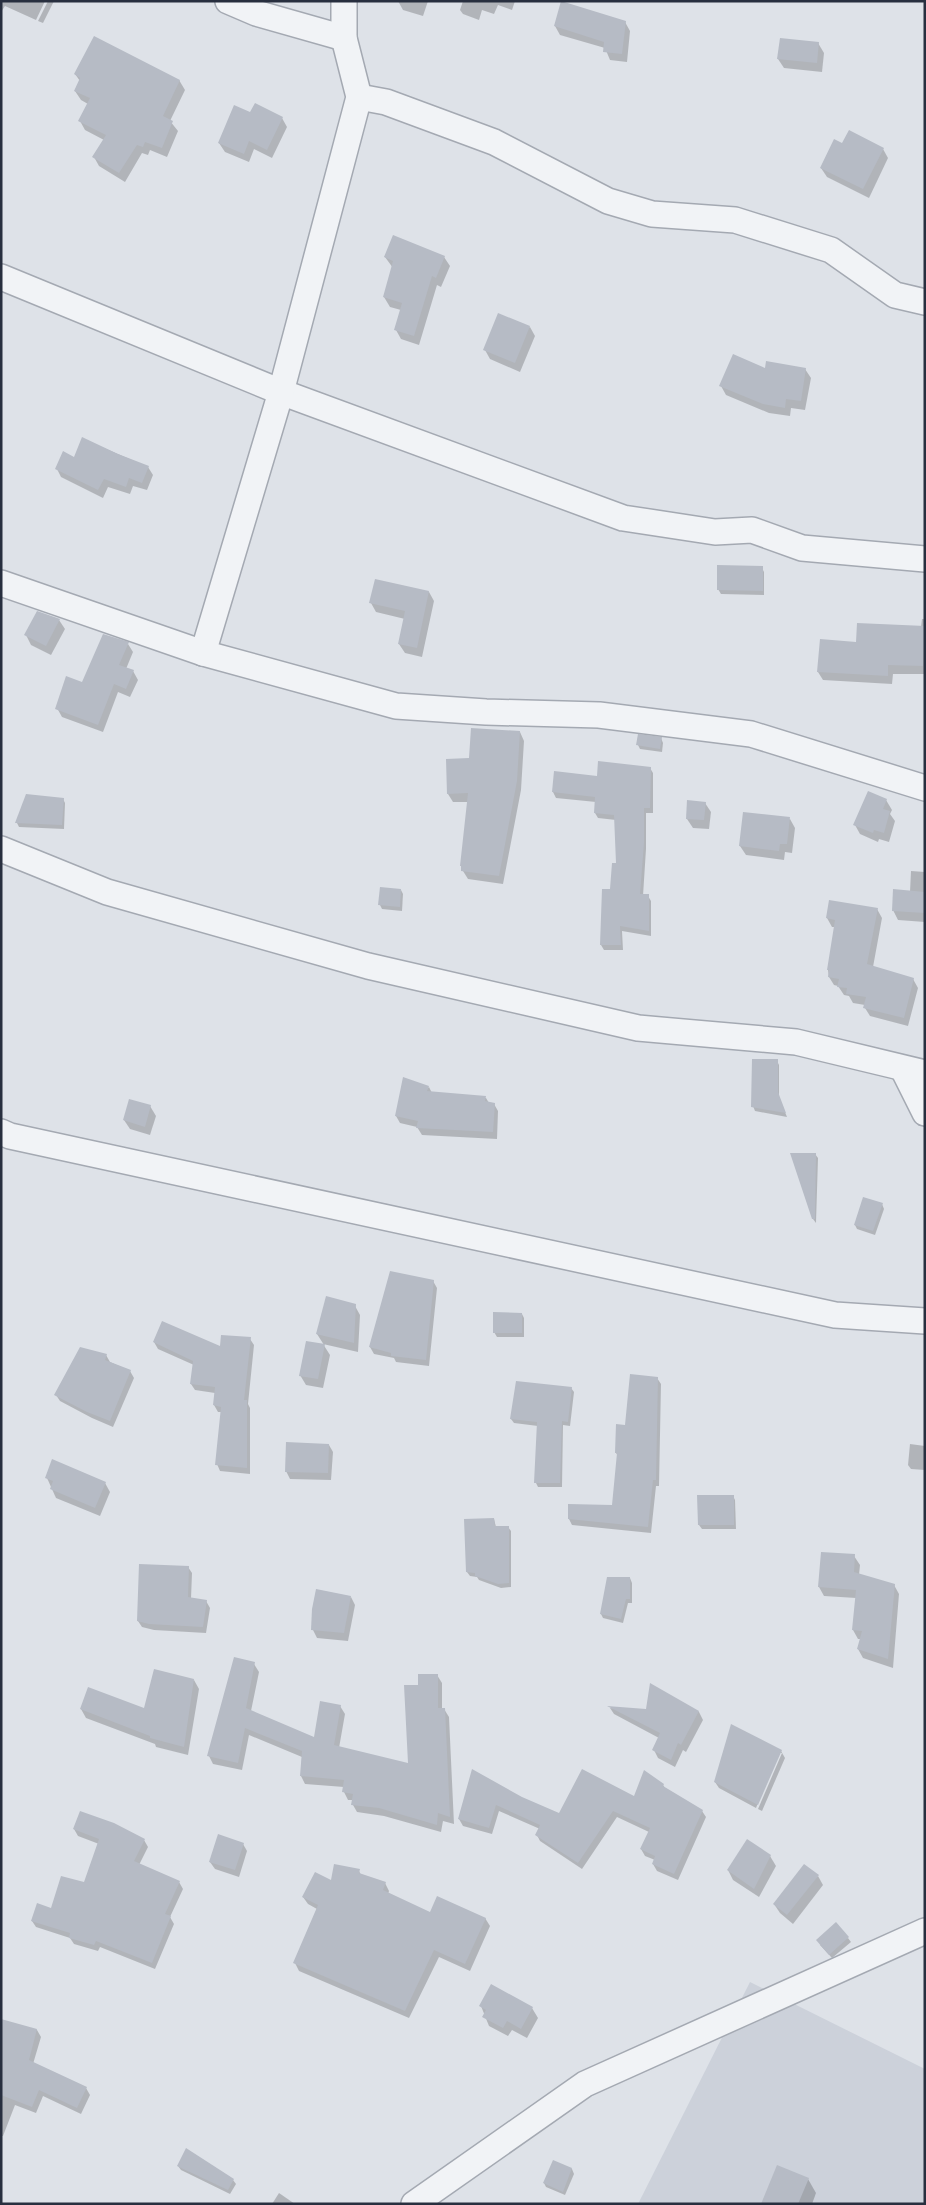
<svg xmlns="http://www.w3.org/2000/svg" width="926" height="2205" font-family="'Source Sans 3',sans-serif">
<style>
.built{fill:#ccd1da}
.shadow{fill:#0003}
.building{fill:#b6bbc5}
.lines{fill:none;stroke-linecap:round;stroke-linejoin:round}
.street-casing{stroke:#a4a9b2;stroke-width:28}
.street{stroke:#f1f3f6;stroke-width:25}
</style>
<rect width="100%" height="100%" fill="#dee2e8"/>
<path class="built" d="M 750,1982 L 925,2069 L 925,2204 L 638,2204 Z"/>
<g class="shadow">
<path d="M 1,1 L 45,1 L 36,20 L 5,6 L 1,12 Z"/>
<path d="M 48,1 L 54,1 L 43,23 L 38,21 Z"/>
<path d="M 398,1 L 428,1 L 423,16 L 403,10 Z"/>
<path d="M 463,1 L 515,1 L 512,10 L 498,5 L 494,14 L 482,10 L 479,20 L 463,14 L 460,10 Z"/>
<path d="M 562,3 L 625,22 L 630,31 L 627,62 L 610,60 L 605,48 L 560,35 L 555,26 Z"/>
<path d="M 818,43 L 824,53 L 822,72 L 784,68 L 778,59 Z"/>
<path d="M 75,74 L 179,80 L 185,90 L 170,121 L 178,131 L 167,157 L 150,150 L 148,155 L 142,153 L 125,182 L 99,166 L 94,157 L 104,140 L 85,130 L 80,121 L 88,104 L 81,100 L 75,91 L 80,81 Z"/>
<path d="M 251,113 L 282,118 L 287,127 L 272,158 L 254,149 L 249,162 L 225,152 L 219,143 Z"/>
<path d="M 843,145 L 883,149 L 888,158 L 869,198 L 827,177 L 821,168 Z"/>
<path d="M 385,257 L 444,257 L 450,266 L 441,287 L 437,285 L 419,345 L 401,339 L 396,330 L 401,310 L 390,307 L 384,297 L 393,268 Z"/>
<path d="M 530,327 L 535,336 L 520,372 L 490,359 L 485,350 Z"/>
<path d="M 766,369 L 805,369 L 811,378 L 805,410 L 791,408 L 790,416 L 769,413 L 726,395 L 721,386 Z"/>
<path d="M 83,439 L 148,467 L 153,475 L 147,490 L 133,486 L 130,494 L 108,487 L 103,498 L 61,477 L 57,469 L 75,459 Z"/>
<path d="M 762,568 L 764,572 L 764,595 L 721,594 L 718,589 Z"/>
<path d="M 429,592 L 434,601 L 422,657 L 405,653 L 399,644 L 405,619 L 376,612 L 371,603 Z"/>
<path d="M 922,619 L 925,619 L 925,674 L 893,674 L 892,684 L 823,680 L 818,672 L 858,644 L 921,627 Z"/>
<path d="M 59,620 L 65,629 L 51,655 L 31,645 L 26,635 Z"/>
<path d="M 128,644 L 133,652 L 126,669 L 133,671 L 138,680 L 130,697 L 118,692 L 103,732 L 62,717 L 57,708 Z"/>
<path d="M 520,732 L 524,741 L 521,790 L 503,884 L 468,879 L 463,871 L 469,802 L 453,802 L 448,794 L 470,759 Z"/>
<path d="M 661,738 L 663,743 L 662,752 L 640,749 L 638,745 Z"/>
<path d="M 650,768 L 653,773 L 653,813 L 646,813 L 646,849 L 643,896 L 648,896 L 651,901 L 651,936 L 622,931 L 623,950 L 604,950 L 601,945 L 617,864 L 616,820 L 598,818 L 595,813 L 596,802 L 556,798 L 553,792 L 555,772 L 598,778 Z"/>
<path d="M 63,799 L 65,803 L 64,829 L 19,827 L 17,823 Z"/>
<path d="M 886,800 L 892,810 L 890,814 L 895,821 L 889,842 L 879,839 L 878,842 L 860,834 L 855,825 Z"/>
<path d="M 705,803 L 711,812 L 709,829 L 693,828 L 687,819 Z"/>
<path d="M 790,819 L 795,828 L 792,853 L 785,852 L 784,860 L 746,855 L 740,846 Z"/>
<path d="M 911,871 L 925,872 L 925,922 L 898,920 L 893,910 L 910,892 Z"/>
<path d="M 401,890 L 403,894 L 402,911 L 382,909 L 380,905 Z"/>
<path d="M 877,909 L 882,918 L 873,967 L 913,979 L 918,988 L 908,1026 L 870,1016 L 865,1008 L 865,1005 L 853,1003 L 849,996 L 844,995 L 838,986 L 834,985 L 829,977 L 828,970 L 835,927 L 832,927 L 827,918 Z"/>
<path d="M 777,1061 L 779,1065 L 779,1097 L 787,1117 L 755,1111 L 753,1106 Z"/>
<path d="M 429,1087 L 432,1093 L 486,1098 L 489,1103 L 494,1104 L 498,1111 L 497,1139 L 422,1135 L 417,1127 L 400,1123 L 396,1116 Z"/>
<path d="M 150,1106 L 156,1116 L 150,1135 L 130,1129 L 124,1120 Z"/>
<path d="M 815,1154 L 818,1158 L 816,1223 L 813,1219 Z"/>
<path d="M 882,1204 L 884,1209 L 875,1235 L 857,1229 L 855,1225 Z"/>
<path d="M 433,1281 L 437,1288 L 429,1366 L 396,1362 L 394,1358 L 374,1354 L 370,1347 Z"/>
<path d="M 355,1306 L 360,1315 L 358,1352 L 323,1344 L 330,1355 L 323,1388 L 306,1385 L 300,1375 L 324,1345 L 317,1334 Z"/>
<path d="M 522,1314 L 524,1318 L 524,1337 L 497,1337 L 494,1332 Z"/>
<path d="M 250,1339 L 254,1345 L 248,1404 L 250,1408 L 250,1474 L 220,1471 L 217,1464 L 222,1412 L 218,1412 L 214,1405 L 215,1393 L 195,1390 L 191,1384 L 194,1365 L 158,1349 L 154,1342 L 221,1348 Z"/>
<path d="M 106,1355 L 110,1362 L 130,1371 L 134,1378 L 113,1427 L 92,1418 L 60,1401 L 56,1395 Z"/>
<path d="M 657,1378 L 661,1384 L 659,1486 L 656,1486 L 651,1533 L 572,1525 L 569,1519 L 613,1507 L 618,1456 L 616,1453 L 617,1426 L 626,1427 Z"/>
<path d="M 571,1388 L 574,1392 L 570,1426 L 563,1425 L 562,1487 L 538,1487 L 536,1483 L 538,1426 L 514,1423 L 511,1419 Z"/>
<path d="M 910,1444 L 925,1446 L 925,1470 L 911,1469 L 908,1465 Z"/>
<path d="M 329,1445 L 333,1452 L 331,1480 L 290,1479 L 286,1471 Z"/>
<path d="M 47,1478 L 105,1483 L 110,1492 L 100,1516 L 56,1498 Z"/>
<path d="M 698,1496 L 733,1496 L 735,1500 L 736,1529 L 702,1529 L 699,1525 Z"/>
<path d="M 494,1519 L 496,1527 L 508,1527 L 511,1531 L 511,1587 L 501,1588 L 479,1580 L 477,1577 L 470,1576 L 467,1572 Z"/>
<path d="M 854,1556 L 860,1565 L 859,1575 L 894,1585 L 899,1594 L 893,1668 L 863,1658 L 858,1649 L 861,1639 L 858,1639 L 853,1630 L 856,1598 L 824,1596 L 819,1587 Z"/>
<path d="M 188,1567 L 192,1573 L 191,1599 L 206,1601 L 210,1608 L 206,1633 L 154,1630 L 142,1627 L 138,1621 Z"/>
<path d="M 630,1578 L 632,1583 L 632,1603 L 628,1603 L 623,1623 L 603,1618 L 601,1614 Z"/>
<path d="M 351,1597 L 355,1605 L 348,1641 L 317,1638 L 313,1630 Z"/>
<path d="M 254,1664 L 259,1672 L 251,1711 L 315,1739 L 340,1706 L 345,1714 L 339,1748 L 410,1765 L 419,1686 L 437,1675 L 442,1683 L 442,1710 L 444,1709 L 449,1717 L 454,1824 L 443,1821 L 441,1832 L 384,1816 L 357,1812 L 353,1805 L 353,1800 L 348,1800 L 344,1792 L 344,1787 L 305,1784 L 301,1776 L 302,1757 L 249,1735 L 242,1770 L 213,1764 L 209,1756 Z"/>
<path d="M 194,1680 L 199,1689 L 188,1755 L 156,1747 L 155,1744 L 86,1718 L 81,1709 L 145,1710 Z"/>
<path d="M 651,1685 L 699,1712 L 703,1720 L 686,1752 L 683,1750 L 675,1767 L 658,1758 L 654,1750 L 659,1738 L 614,1714 L 610,1708 L 647,1711 Z"/>
<path d="M 781,1751 L 785,1758 L 762,1811 L 758,1809 L 782,1753 L 779,1753 L 756,1808 L 719,1788 L 715,1782 Z"/>
<path d="M 473,1771 L 522,1798 L 559,1815 L 634,1797 L 663,1785 L 665,1788 L 702,1811 L 706,1817 L 678,1880 L 657,1871 L 653,1864 L 655,1860 L 645,1856 L 641,1849 L 649,1832 L 617,1817 L 582,1869 L 540,1841 L 537,1835 L 540,1829 L 499,1811 L 492,1834 L 463,1826 L 459,1819 Z"/>
<path d="M 74,1829 L 144,1840 L 148,1847 L 139,1865 L 179,1882 L 183,1889 L 170,1917 L 174,1924 L 155,1969 L 100,1947 L 98,1951 L 74,1944 L 70,1938 L 36,1927 L 32,1921 L 52,1910 L 85,1884 L 99,1844 L 78,1836 Z"/>
<path d="M 243,1844 L 247,1851 L 239,1877 L 215,1869 L 210,1862 Z"/>
<path d="M 770,1856 L 776,1866 L 759,1897 L 733,1880 L 728,1870 Z"/>
<path d="M 359,1871 L 361,1875 L 385,1883 L 389,1891 L 388,1894 L 430,1914 L 485,1918 L 490,1926 L 470,1971 L 439,1957 L 409,2018 L 299,1971 L 295,1963 L 317,1909 L 308,1904 L 303,1897 Z"/>
<path d="M 818,1876 L 823,1885 L 793,1924 L 780,1913 L 774,1904 Z"/>
<path d="M 848,1938 L 851,1942 L 832,1958 L 820,1945 Z"/>
<path d="M 492,1986 L 532,2008 L 538,2018 L 527,2038 L 512,2030 L 508,2036 L 489,2026 L 481,2006 Z"/>
<path d="M 1,2020 L 37,2030 L 41,2037 L 33,2064 L 86,2088 L 90,2095 L 81,2114 L 43,2096 L 36,2113 L 15,2105 L 3,2136 L 1,2136 Z"/>
<path d="M 553,2162 L 572,2169 L 574,2174 L 565,2195 L 546,2187 L 544,2183 Z"/>
<path d="M 178,2166 L 233,2180 L 236,2184 L 230,2194 L 181,2170 Z"/>
<path d="M 808,2179 L 816,2193 L 812,2204 L 763,2204 Z"/>
<path d="M 279,2193 L 295,2204 L 272,2204 Z"/>
</g>
<g class="building">
<path d="M 561,1 L 626,21 L 622,54 L 603,52 L 604,42 L 554,26 Z"/>
<path d="M 94,36 L 180,80 L 163,116 L 173,121 L 162,148 L 145,142 L 143,147 L 137,145 L 119,173 L 92,157 L 106,135 L 78,121 L 90,98 L 74,91 L 80,78 L 74,74 Z"/>
<path d="M 780,38 L 819,42 L 817,63 L 777,59 Z"/>
<path d="M 255,103 L 283,117 L 267,150 L 249,141 L 244,154 L 218,143 L 234,105 L 250,112 Z"/>
<path d="M 849,130 L 884,148 L 863,189 L 820,168 L 834,139 L 842,143 Z"/>
<path d="M 393,235 L 445,256 L 436,278 L 432,276 L 414,336 L 394,330 L 402,303 L 383,297 L 393,261 L 384,257 Z"/>
<path d="M 498,313 L 530,326 L 515,363 L 483,350 Z"/>
<path d="M 733,354 L 765,368 L 766,361 L 806,368 L 801,401 L 786,399 L 785,408 L 763,404 L 719,386 Z"/>
<path d="M 82,437 L 118,454 L 149,466 L 142,483 L 129,478 L 126,487 L 104,479 L 98,490 L 55,469 L 63,451 L 74,457 Z"/>
<path d="M 717,565 L 763,566 L 763,591 L 717,590 Z"/>
<path d="M 375,579 L 429,591 L 417,648 L 398,644 L 405,611 L 369,603 Z"/>
<path d="M 37,611 L 60,619 L 46,646 L 24,635 Z"/>
<path d="M 857,623 L 925,626 L 923,666 L 888,665 L 888,676 L 817,672 L 820,639 L 856,642 Z"/>
<path d="M 103,634 L 129,642 L 119,665 L 134,670 L 126,689 L 114,684 L 98,725 L 55,709 L 66,676 L 82,682 Z"/>
<path d="M 471,728 L 520,731 L 517,781 L 499,876 L 461,871 L 461,866 L 460,866 L 468,793 L 447,794 L 446,759 L 469,758 Z"/>
<path d="M 638,734 L 662,737 L 660,749 L 636,745 Z"/>
<path d="M 598,761 L 651,767 L 650,808 L 644,808 L 644,843 L 640,894 L 649,894 L 649,931 L 620,926 L 621,945 L 600,945 L 602,889 L 610,889 L 612,863 L 616,863 L 614,815 L 594,813 L 595,797 L 552,792 L 554,771 L 597,776 Z"/>
<path d="M 868,791 L 887,799 L 883,809 L 890,811 L 884,833 L 874,830 L 873,833 L 853,825 Z"/>
<path d="M 26,794 L 64,798 L 62,825 L 15,823 Z"/>
<path d="M 687,800 L 706,802 L 704,820 L 686,819 Z"/>
<path d="M 743,812 L 790,817 L 787,844 L 780,844 L 779,851 L 739,846 Z"/>
<path d="M 380,887 L 401,889 L 400,907 L 378,905 Z"/>
<path d="M 893,889 L 925,892 L 925,913 L 892,911 Z"/>
<path d="M 829,900 L 878,908 L 867,964 L 914,978 L 904,1018 L 863,1008 L 866,997 L 846,994 L 847,988 L 837,987 L 839,979 L 828,977 L 829,970 L 827,970 L 835,920 L 826,918 Z"/>
<path d="M 752,1059 L 778,1059 L 778,1092 L 786,1113 L 751,1107 Z"/>
<path d="M 403,1077 L 429,1086 L 427,1091 L 486,1096 L 485,1101 L 495,1103 L 493,1132 L 416,1128 L 418,1121 L 395,1116 Z"/>
<path d="M 129,1099 L 151,1105 L 145,1127 L 123,1120 Z"/>
<path d="M 790,1153 L 816,1153 L 815,1219 L 812,1219 Z"/>
<path d="M 863,1197 L 883,1203 L 873,1231 L 854,1225 Z"/>
<path d="M 390,1271 L 434,1280 L 426,1360 L 391,1356 L 391,1353 L 369,1347 Z"/>
<path d="M 326,1296 L 356,1304 L 354,1343 L 316,1334 Z"/>
<path d="M 493,1312 L 522,1313 L 522,1333 L 493,1333 Z"/>
<path d="M 162,1321 L 220,1346 L 221,1335 L 251,1337 L 244,1400 L 247,1400 L 247,1468 L 215,1465 L 221,1407 L 213,1405 L 215,1387 L 190,1384 L 193,1361 L 153,1342 Z"/>
<path d="M 306,1341 L 325,1344 L 318,1379 L 299,1376 Z"/>
<path d="M 80,1347 L 107,1354 L 105,1360 L 131,1370 L 110,1421 L 87,1412 L 54,1395 Z"/>
<path d="M 630,1374 L 658,1377 L 656,1480 L 653,1480 L 648,1527 L 568,1519 L 568,1504 L 612,1505 L 617,1453 L 615,1453 L 616,1424 L 625,1425 Z"/>
<path d="M 516,1381 L 572,1387 L 568,1422 L 562,1421 L 560,1483 L 534,1483 L 537,1422 L 510,1419 Z"/>
<path d="M 286,1442 L 329,1444 L 328,1473 L 285,1472 Z"/>
<path d="M 52,1459 L 106,1482 L 95,1508 L 50,1489 L 53,1481 L 45,1478 Z"/>
<path d="M 697,1495 L 734,1495 L 734,1525 L 698,1525 Z"/>
<path d="M 494,1518 L 495,1526 L 509,1526 L 509,1583 L 498,1584 L 475,1576 L 475,1573 L 466,1572 L 464,1519 Z"/>
<path d="M 821,1552 L 855,1554 L 854,1572 L 895,1584 L 888,1659 L 857,1649 L 862,1631 L 852,1630 L 856,1590 L 818,1587 Z"/>
<path d="M 139,1564 L 189,1566 L 188,1597 L 207,1600 L 203,1627 L 149,1624 L 137,1621 Z"/>
<path d="M 607,1577 L 630,1577 L 630,1599 L 626,1599 L 621,1619 L 600,1614 Z"/>
<path d="M 316,1589 L 351,1596 L 344,1633 L 311,1630 L 312,1609 Z"/>
<path d="M 234,1657 L 255,1662 L 246,1708 L 314,1737 L 320,1701 L 341,1705 L 334,1745 L 408,1763 L 404,1685 L 418,1685 L 418,1674 L 438,1674 L 438,1708 L 445,1708 L 450,1817 L 438,1813 L 437,1825 L 379,1808 L 351,1805 L 353,1794 L 342,1792 L 344,1780 L 300,1776 L 302,1751 L 245,1728 L 238,1763 L 207,1756 Z"/>
<path d="M 154,1669 L 194,1679 L 184,1747 L 150,1738 L 150,1736 L 80,1709 L 88,1687 L 144,1708 Z"/>
<path d="M 650,1683 L 699,1711 L 681,1745 L 678,1743 L 671,1760 L 652,1750 L 660,1733 L 607,1706 L 646,1709 Z"/>
<path d="M 731,1724 L 782,1750 L 758,1805 L 714,1782 Z"/>
<path d="M 472,1769 L 522,1797 L 559,1813 L 582,1769 L 634,1796 L 644,1770 L 664,1784 L 663,1786 L 703,1810 L 674,1874 L 652,1864 L 655,1856 L 640,1849 L 650,1828 L 613,1811 L 578,1863 L 535,1835 L 540,1825 L 496,1805 L 489,1828 L 458,1819 Z"/>
<path d="M 80,1811 L 114,1823 L 145,1839 L 134,1861 L 180,1881 L 165,1914 L 171,1916 L 152,1963 L 96,1941 L 94,1945 L 69,1938 L 70,1933 L 31,1921 L 37,1903 L 51,1908 L 61,1876 L 84,1882 L 99,1839 L 73,1829 Z"/>
<path d="M 218,1834 L 244,1843 L 235,1870 L 209,1862 Z"/>
<path d="M 747,1839 L 771,1855 L 754,1889 L 727,1870 Z"/>
<path d="M 334,1864 L 360,1869 L 359,1873 L 386,1882 L 383,1890 L 430,1912 L 437,1896 L 486,1918 L 465,1964 L 434,1950 L 405,2011 L 293,1963 L 318,1905 L 302,1897 L 315,1872 L 331,1880 Z"/>
<path d="M 804,1864 L 819,1875 L 787,1915 L 773,1904 Z"/>
<path d="M 836,1922 L 849,1937 L 829,1955 L 816,1940 Z"/>
<path d="M 491,1984 L 533,2007 L 521,2029 L 507,2021 L 503,2028 L 482,2017 L 486,2010 L 479,2006 Z"/>
<path d="M 1,2019 L 37,2029 L 29,2060 L 87,2087 L 77,2108 L 39,2090 L 32,2107 L 1,2095 Z"/>
<path d="M 186,2148 L 234,2179 L 228,2190 L 177,2166 Z"/>
<path d="M 553,2160 L 572,2168 L 563,2192 L 543,2183 Z"/>
<path d="M 777,2165 L 809,2178 L 798,2204 L 761,2204 Z"/>
</g>
<g class="lines">
<g class="street-casing">
<g id="street">
<path d="M 228,1 L 256,13 L 344,38"/>
<path d="M 359,97 L 386,102 L 494,142 L 608,201 L 652,214 L 735,220 L 831,250 L 895,295 L 925,302"/>
<path d="M 1,277 L 281,392 L 623,518 L 715,532 L 752,530 L 802,548 L 925,559"/>
<path d="M 1,583 L 203,653 L 396,706 L 486,712 L 599,715 L 751,734 L 925,788"/>
<path d="M 203,653 L 281,392 L 359,97 L 344,38 L 344,1"/>
<path d="M 1,849 L 107,892 L 368,966 L 638,1028 L 796,1042 L 925,1073"/>
<path d="M 903,1069 L 925,1113"/>
<path d="M 1,1132 L 10,1136 L 835,1315 L 925,1321"/>
<path d="M 414,2204 L 585,2084 L 925,1931"/>
</g>
</g>
<use href="#street" class="street"/>
</g>
<rect width="926" height="2205" fill="none" stroke="#282f3f" stroke-width="5"/>
</svg>
